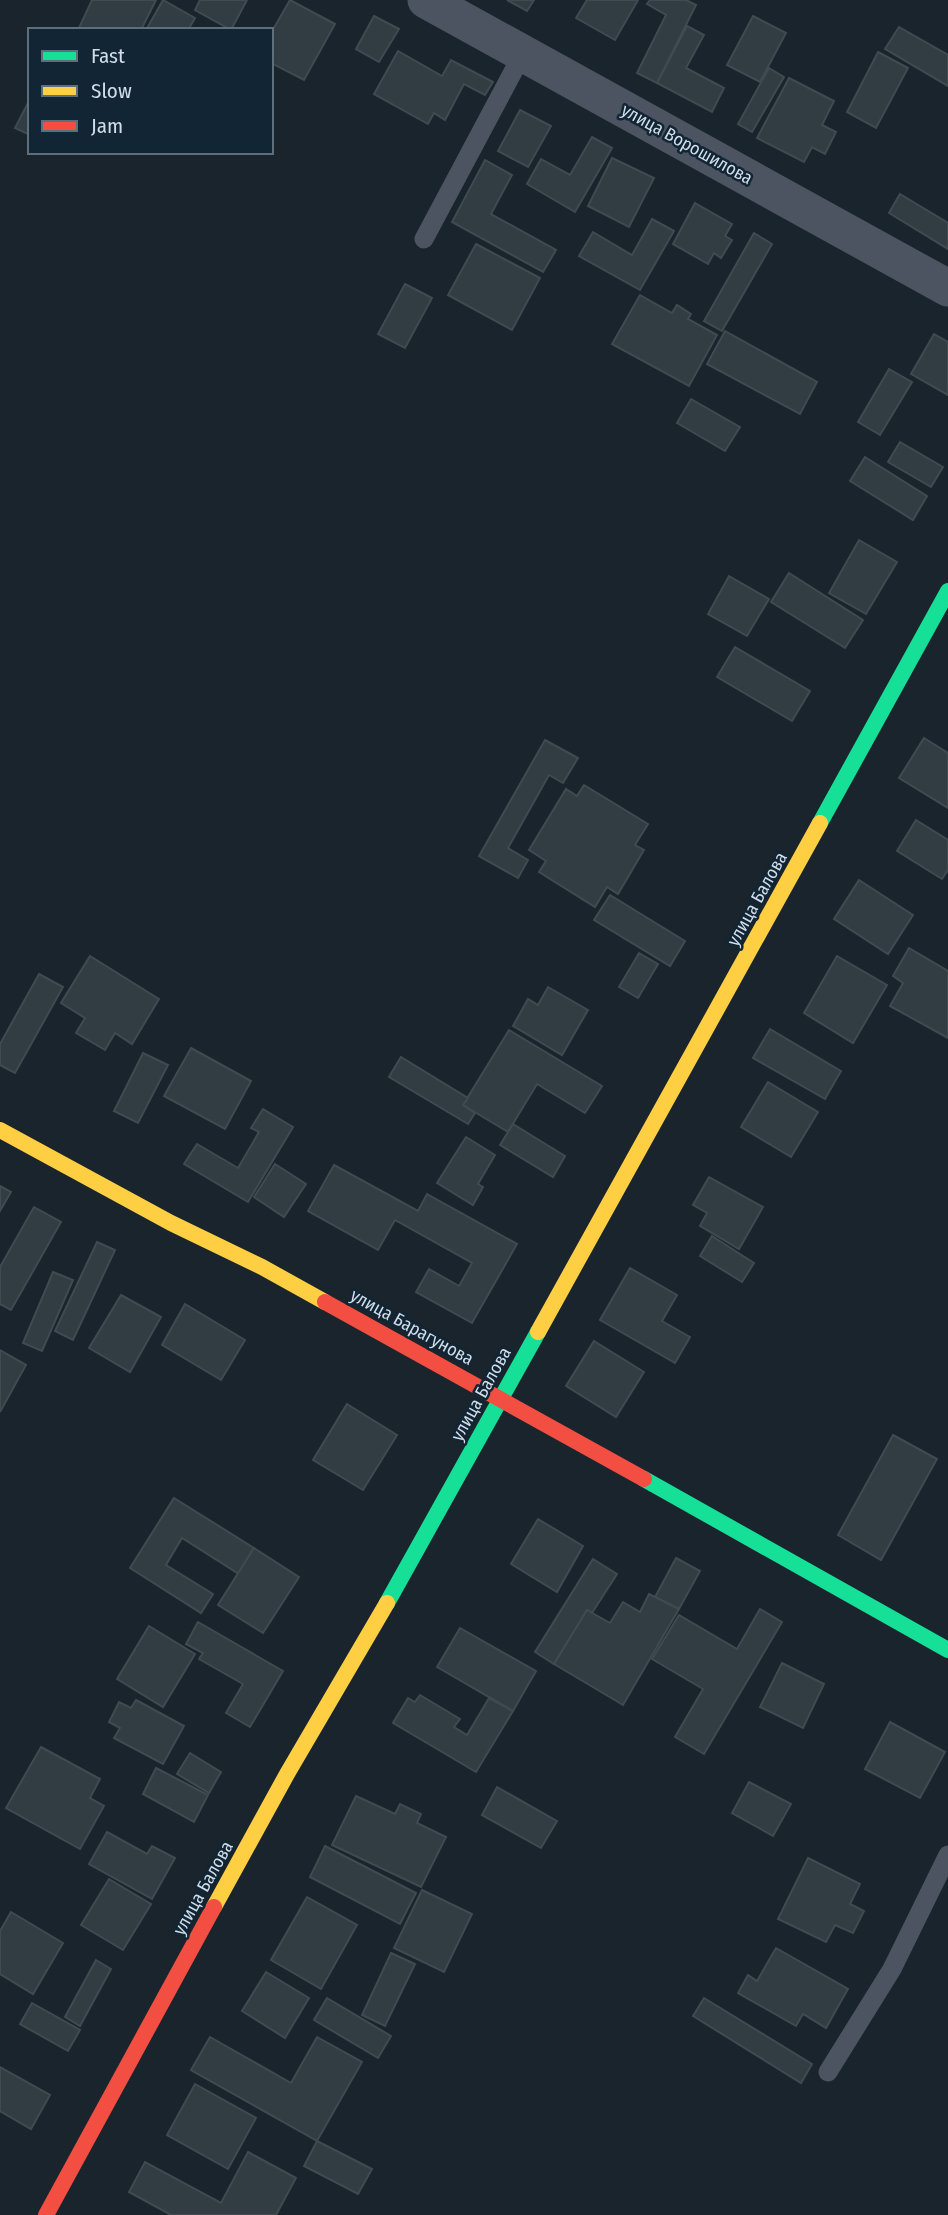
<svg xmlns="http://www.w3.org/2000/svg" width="948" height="2215" font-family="'Fira Sans Condensed',sans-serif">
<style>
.building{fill:#323c43;stroke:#404a50;stroke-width:2}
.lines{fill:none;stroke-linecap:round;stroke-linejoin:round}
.lane{stroke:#4c5462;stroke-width:19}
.street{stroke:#4c5462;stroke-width:37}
.fast{stroke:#16e098;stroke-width:16}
.slow{stroke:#ffcf43;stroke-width:16}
.jam{stroke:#f24e42;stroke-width:16}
.labels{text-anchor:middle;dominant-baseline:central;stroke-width:5;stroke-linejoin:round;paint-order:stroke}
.street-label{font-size:18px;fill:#d1dde8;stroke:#112534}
</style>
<rect width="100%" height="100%" fill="#19242c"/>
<g class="building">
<path d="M 92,0 L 156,0 L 141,30 L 78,30 Z"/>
<path d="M 163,0 L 195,18 L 188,30 L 146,30 Z"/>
<path d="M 200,0 L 247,0 L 231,30 L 195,10 Z"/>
<path d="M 290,0 L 335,24 L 304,80 L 271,63 L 271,33 Z"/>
<path d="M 507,0 L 534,0 L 527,11 Z"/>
<path d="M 587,0 L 638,0 L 615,40 L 576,18 Z"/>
<path d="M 650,0 L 686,0 L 696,5 L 657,83 L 637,73 L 666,15 L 647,4 Z"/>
<path d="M 374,16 L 399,29 L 379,62 L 356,49 Z"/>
<path d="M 753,16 L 786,33 L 760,82 L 727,65 Z"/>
<path d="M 687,26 L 704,35 L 686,68 L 724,88 L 712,112 L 657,83 Z"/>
<path d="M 899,27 L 948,55 L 948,86 L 885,49 Z"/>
<path d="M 398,51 L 442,76 L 451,60 L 493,82 L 485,95 L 464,84 L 445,120 L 434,113 L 428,124 L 374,94 Z"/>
<path d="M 878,52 L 908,68 L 876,128 L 847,112 Z"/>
<path d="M 769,68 L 784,77 L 752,132 L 738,124 Z"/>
<path d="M 789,78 L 834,101 L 822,125 L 836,132 L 825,154 L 812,147 L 804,162 L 757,138 Z"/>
<path d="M 30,99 L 30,135 L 15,128 Z"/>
<path d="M 520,110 L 551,126 L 528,167 L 498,151 Z"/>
<path d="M 592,137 L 612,148 L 575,212 L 527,184 L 541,159 L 570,175 Z"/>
<path d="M 612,158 L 654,178 L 629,227 L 588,206 Z"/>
<path d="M 485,160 L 512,175 L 491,214 L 556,250 L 543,272 L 452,222 Z"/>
<path d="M 900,194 L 948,223 L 948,249 L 889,213 Z"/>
<path d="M 695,203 L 732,224 L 725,236 L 732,240 L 721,258 L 714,253 L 708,264 L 673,244 Z"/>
<path d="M 652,219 L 674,231 L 640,290 L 579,256 L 593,232 L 632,255 Z"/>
<path d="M 754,233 L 772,244 L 722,331 L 704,321 Z"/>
<path d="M 476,244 L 540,278 L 512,330 L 448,295 Z"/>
<path d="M 405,284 L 432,298 L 405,348 L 378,334 Z"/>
<path d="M 640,295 L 672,313 L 677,305 L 691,314 L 688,319 L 717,335 L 689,386 L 612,344 Z"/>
<path d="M 725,331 L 817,382 L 800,414 L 707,364 Z"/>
<path d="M 934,334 L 948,342 L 948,395 L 911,374 Z"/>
<path d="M 889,369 L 912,382 L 880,435 L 858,422 Z"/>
<path d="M 691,399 L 740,427 L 725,451 L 677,423 Z"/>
<path d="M 900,442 L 943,467 L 931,487 L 888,462 Z"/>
<path d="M 865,457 L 927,496 L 913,520 L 850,481 Z"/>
<path d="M 859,540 L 897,562 L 866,614 L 829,593 Z"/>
<path d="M 789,573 L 863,620 L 845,648 L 771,602 Z"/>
<path d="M 729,576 L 769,599 L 747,636 L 708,614 Z"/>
<path d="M 735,647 L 810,691 L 792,721 L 717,677 Z"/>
<path d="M 924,738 L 948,753 L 948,808 L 899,778 Z"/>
<path d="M 545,740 L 578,758 L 563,783 L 549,775 L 508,848 L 528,860 L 518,878 L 479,856 Z"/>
<path d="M 584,785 L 648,824 L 635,845 L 644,850 L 618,894 L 607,887 L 595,907 L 539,872 L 546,861 L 529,850 L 566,789 L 577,796 Z"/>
<path d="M 916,820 L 948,840 L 948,870 L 942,879 L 897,851 Z"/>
<path d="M 859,880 L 913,915 L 888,954 L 834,919 Z"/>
<path d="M 610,895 L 685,941 L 670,966 L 594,920 Z"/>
<path d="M 909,948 L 948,971 L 948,1038 L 890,1006 L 903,983 L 893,976 Z"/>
<path d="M 639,953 L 658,964 L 638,998 L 619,987 Z"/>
<path d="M 90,956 L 159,999 L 132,1044 L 115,1033 L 105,1050 L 76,1033 L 85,1018 L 61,1003 Z"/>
<path d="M 837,956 L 887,985 L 853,1043 L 804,1013 Z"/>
<path d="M 39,974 L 63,987 L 15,1073 L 0,1065 L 0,1044 Z"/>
<path d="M 548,987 L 588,1010 L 562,1055 L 513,1026 L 528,999 L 538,1005 Z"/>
<path d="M 770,1029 L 841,1071 L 825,1099 L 753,1058 Z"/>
<path d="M 509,1030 L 602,1086 L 585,1113 L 537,1084 L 508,1132 L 463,1105 Z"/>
<path d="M 191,1048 L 251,1081 L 225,1129 L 164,1096 Z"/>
<path d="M 143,1053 L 168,1065 L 138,1123 L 114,1111 Z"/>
<path d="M 401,1057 L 468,1098 L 463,1105 L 475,1113 L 468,1124 L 389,1077 Z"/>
<path d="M 768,1082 L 818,1112 L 791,1157 L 741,1127 Z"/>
<path d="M 263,1109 L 293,1127 L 248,1202 L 184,1164 L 197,1144 L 238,1168 L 259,1132 L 251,1128 Z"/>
<path d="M 513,1124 L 565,1156 L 553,1177 L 500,1145 Z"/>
<path d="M 466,1137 L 495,1155 L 478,1184 L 483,1187 L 473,1205 L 437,1183 Z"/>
<path d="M 275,1164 L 306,1184 L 284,1217 L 254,1197 Z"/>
<path d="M 334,1165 L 418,1211 L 427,1194 L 517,1244 L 472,1323 L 416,1292 L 429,1269 L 459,1286 L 472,1263 L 395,1220 L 378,1250 L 308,1211 Z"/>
<path d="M 709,1177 L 763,1207 L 739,1249 L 700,1226 L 707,1213 L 693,1205 Z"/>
<path d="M 0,1186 L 11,1192 L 0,1211 Z"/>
<path d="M 34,1207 L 61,1222 L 11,1310 L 0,1304 L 0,1267 Z"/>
<path d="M 712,1236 L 754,1263 L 742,1282 L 700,1256 Z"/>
<path d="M 97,1242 L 115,1250 L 73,1340 L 55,1331 Z"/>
<path d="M 630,1268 L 677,1295 L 662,1321 L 690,1337 L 675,1363 L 600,1320 Z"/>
<path d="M 53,1272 L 73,1280 L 42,1351 L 23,1343 Z"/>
<path d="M 121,1295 L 161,1317 L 130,1372 L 89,1348 Z"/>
<path d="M 185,1304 L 245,1340 L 221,1380 L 162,1345 Z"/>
<path d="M 594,1341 L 644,1372 L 616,1417 L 566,1386 Z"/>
<path d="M 0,1350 L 26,1365 L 0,1412 Z"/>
<path d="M 347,1404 L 397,1435 L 363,1490 L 313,1460 Z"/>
<path d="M 893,1435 L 937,1459 L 881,1560 L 838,1535 Z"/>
<path d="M 174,1498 L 254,1548 L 239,1574 L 182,1538 L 166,1565 L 213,1594 L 201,1613 L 130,1568 Z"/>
<path d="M 538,1519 L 583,1546 L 557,1592 L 511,1564 Z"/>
<path d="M 254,1548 L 299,1577 L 263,1633 L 218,1605 Z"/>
<path d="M 676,1558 L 700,1571 L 679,1609 L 655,1597 Z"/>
<path d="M 593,1559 L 617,1574 L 592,1613 L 587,1610 L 554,1664 L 535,1652 Z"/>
<path d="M 649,1594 L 679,1609 L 623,1705 L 554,1664 L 587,1610 L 610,1623 L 623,1602 L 640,1612 Z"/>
<path d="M 760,1609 L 782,1622 L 704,1754 L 675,1737 L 703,1689 L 652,1659 L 679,1615 L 737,1649 Z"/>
<path d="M 198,1622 L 283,1671 L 250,1727 L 226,1713 L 243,1684 L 199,1659 L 203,1653 L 186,1644 Z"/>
<path d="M 149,1626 L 195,1654 L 163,1707 L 117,1679 Z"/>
<path d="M 460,1628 L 536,1671 L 513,1711 L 437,1667 Z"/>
<path d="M 782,1663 L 824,1684 L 803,1728 L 760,1707 Z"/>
<path d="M 420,1695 L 460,1719 L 454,1727 L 467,1735 L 489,1698 L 513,1711 L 476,1772 L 393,1723 L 408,1698 L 415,1702 Z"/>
<path d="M 136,1700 L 184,1726 L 163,1764 L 114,1738 L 120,1728 L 109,1722 L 119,1702 L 131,1708 Z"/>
<path d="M 890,1722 L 945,1752 L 920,1798 L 865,1769 Z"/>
<path d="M 41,1747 L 100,1779 L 90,1798 L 104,1806 L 80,1849 L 6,1808 Z"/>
<path d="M 190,1753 L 221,1772 L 209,1793 L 177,1774 Z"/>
<path d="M 156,1768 L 208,1795 L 194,1822 L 143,1794 Z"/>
<path d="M 749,1782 L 791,1804 L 773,1836 L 732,1813 Z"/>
<path d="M 497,1787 L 557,1821 L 541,1848 L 482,1815 Z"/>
<path d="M 356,1796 L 395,1814 L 400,1804 L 421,1814 L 417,1823 L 446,1837 L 421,1887 L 332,1845 Z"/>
<path d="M 107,1832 L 147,1854 L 152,1846 L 175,1858 L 152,1899 L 89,1864 Z"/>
<path d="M 325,1846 L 416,1893 L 400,1924 L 310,1877 Z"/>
<path d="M 808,1858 L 860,1884 L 850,1904 L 864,1911 L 853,1933 L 835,1925 L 826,1942 L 778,1919 Z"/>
<path d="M 109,1879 L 151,1904 L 123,1950 L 81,1925 Z"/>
<path d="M 422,1890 L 472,1914 L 444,1972 L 394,1948 Z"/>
<path d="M 307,1897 L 357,1925 L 321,1989 L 271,1960 Z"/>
<path d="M 11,1912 L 63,1943 L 33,1994 L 0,1974 L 0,1931 Z"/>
<path d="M 776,1948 L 848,1989 L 826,2028 L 803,2014 L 796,2026 L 738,1993 L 748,1975 L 757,1981 Z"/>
<path d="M 391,1953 L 415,1964 L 385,2026 L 362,2015 Z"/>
<path d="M 96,1960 L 111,1969 L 80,2026 L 65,2017 Z"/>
<path d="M 266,1972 L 309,1998 L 285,2038 L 242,2011 Z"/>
<path d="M 327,1998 L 391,2036 L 378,2058 L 314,2020 Z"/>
<path d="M 704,1998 L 812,2064 L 801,2083 L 693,2016 Z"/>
<path d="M 32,2003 L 80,2030 L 68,2051 L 20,2024 Z"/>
<path d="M 210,2037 L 291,2083 L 317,2037 L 362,2062 L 317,2141 L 191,2070 Z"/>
<path d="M 0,2067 L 50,2095 L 31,2129 L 0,2111 Z"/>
<path d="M 195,2084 L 256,2118 L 228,2169 L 167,2135 Z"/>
<path d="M 317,2141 L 372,2169 L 358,2194 L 304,2166 Z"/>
<path d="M 248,2152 L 296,2178 L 276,2215 L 171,2215 L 129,2192 L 145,2162 L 221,2203 Z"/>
</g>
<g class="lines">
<g class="lane">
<path d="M 424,239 L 523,53"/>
<path d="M 828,2072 L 892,1969 L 948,1855"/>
</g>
<path class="street" d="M 426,0 L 948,288"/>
<g class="fast">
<path d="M 820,823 L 948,591"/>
<path d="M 644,1479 L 948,1650"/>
<path d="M 387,1603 L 538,1332"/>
</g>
<g class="slow">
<path d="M 0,1130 L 171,1223 L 262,1267 L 325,1302"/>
<path d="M 538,1332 L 820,823"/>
<path d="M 214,1907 L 287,1774 L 387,1603"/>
</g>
<g class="jam">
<path d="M 325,1302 L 644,1479"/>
<path d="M 46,2215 L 214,1907"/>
</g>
</g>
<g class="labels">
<g class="street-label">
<text transform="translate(687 144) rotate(29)">улица Ворошилова</text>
<text transform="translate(757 899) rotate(-61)">улица Балова</text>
<text transform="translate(412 1327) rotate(29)">улица Барагунова</text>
<text transform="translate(481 1394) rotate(-61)">улица Балова</text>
<text transform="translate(203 1888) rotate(-61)">улица Балова</text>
</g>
</g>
<rect x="28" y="28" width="245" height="126" fill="#112534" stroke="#5e6f7c" stroke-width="2"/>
<rect x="42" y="51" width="35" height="10" fill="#16e098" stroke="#5e6f7c" stroke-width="2"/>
<text x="91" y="63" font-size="21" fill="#d1dde8">Fast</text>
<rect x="42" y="86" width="35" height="10" fill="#ffcf43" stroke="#5e6f7c" stroke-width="2"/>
<text x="91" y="98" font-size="21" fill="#d1dde8">Slow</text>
<rect x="42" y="121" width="35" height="10" fill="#f24e42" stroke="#5e6f7c" stroke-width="2"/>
<text x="91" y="133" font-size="21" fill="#d1dde8">Jam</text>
</svg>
